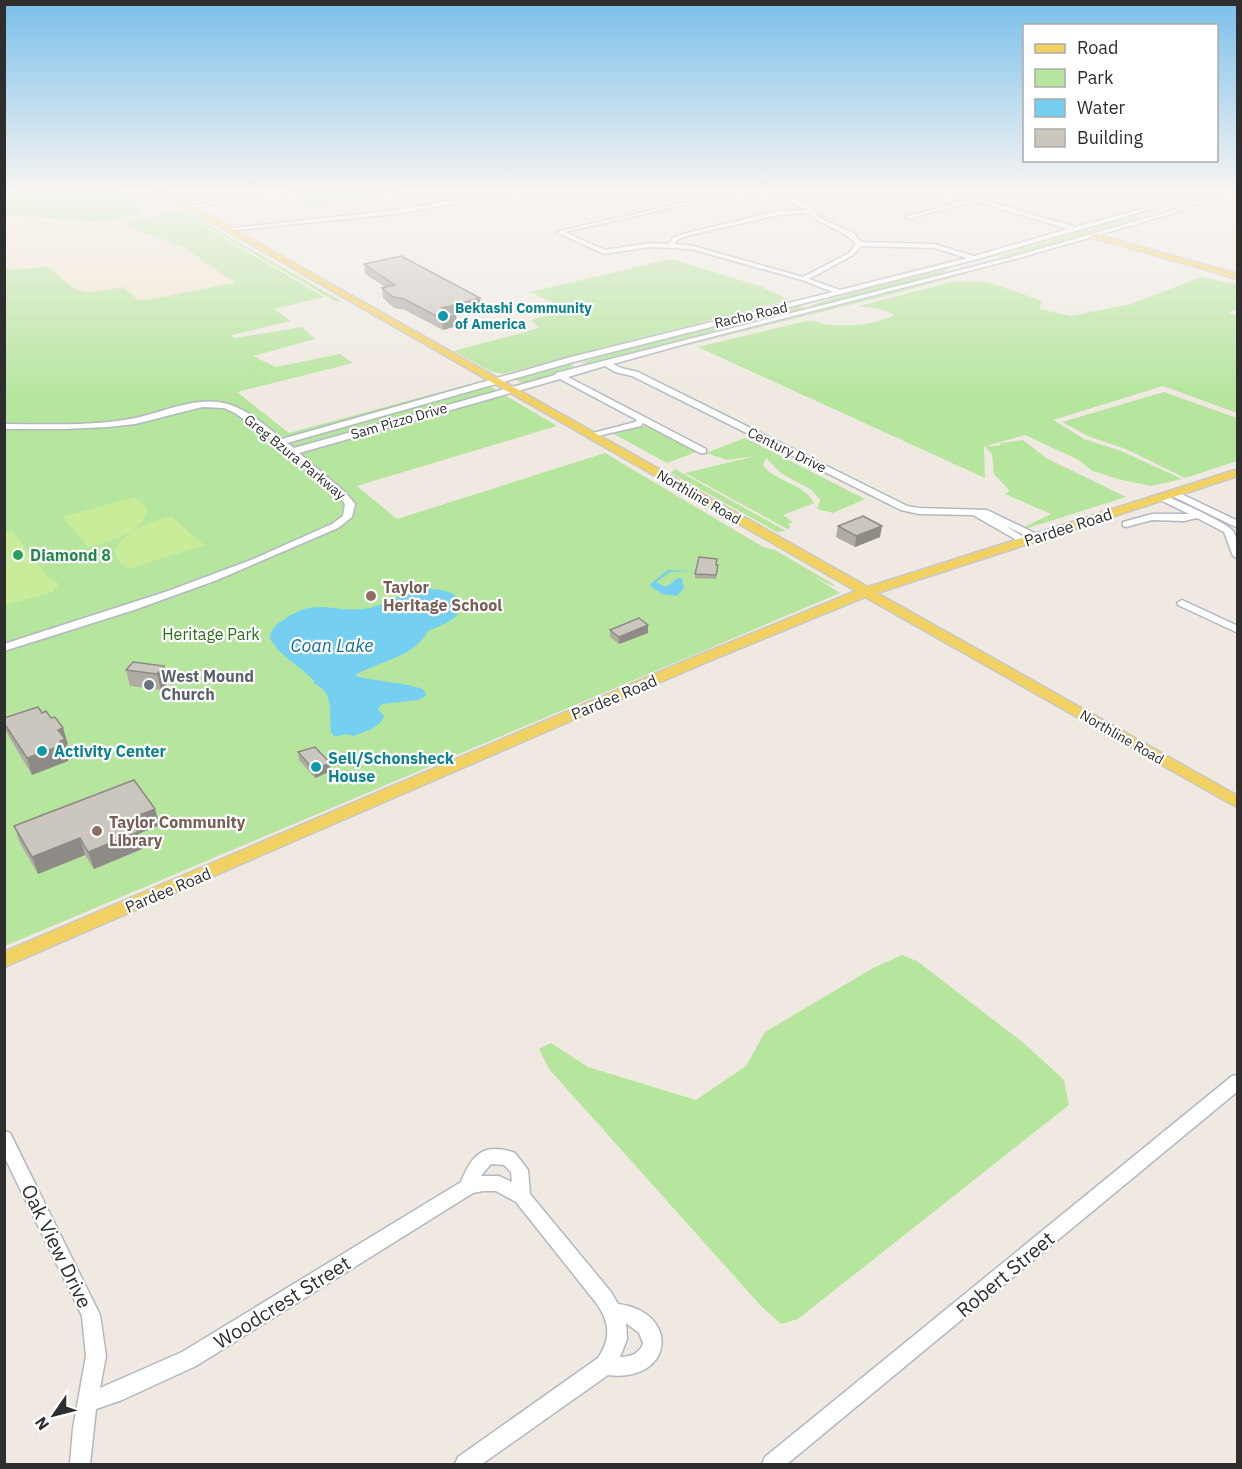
<svg xmlns="http://www.w3.org/2000/svg" width="1242" height="1469" font-family="'IBM Plex Sans',sans-serif">
<style>
.education{fill:#f0e6d1}
.green{fill:#b6e59e}
.pitch{fill:#c9ec9a}
.water{fill:#75cff0}
.lines{fill:none;stroke-linecap:round;stroke-linejoin:round}
.minor-casing{stroke:#b4b7c1;stroke-width:3}
.major-casing{stroke:#c9c9c9;stroke-width:3}
.minor{fill:#fff;fill-rule:evenodd}
.major{fill:#f2d163;fill-rule:evenodd}
.wall{fill:#afaba4}
.shaded-wall{fill:#8e8b86}
.building{fill:#cbc7bf;stroke:#8e8b86;stroke-width:1.5}
.culture-dot{fill:#0f9aa8;stroke:#fff;stroke-width:2}
.leisure-dot{fill:#2e9e5b;stroke:#fff;stroke-width:2}
.education-dot{fill:#8d6e63;stroke:#fff;stroke-width:2}
.worship-dot{fill:#6b7280;stroke:#fff;stroke-width:2}
.labels{text-anchor:middle;dominant-baseline:central;stroke-width:4.5;stroke-linejoin:round;paint-order:stroke}
.far-culture-label{font-size:14px;font-weight:bold;fill:#0d838f;stroke:#fff;text-anchor:start}
.far-street-label{font-size:14px;fill:#2e2e2e;stroke:#fff}
.street-label{font-size:16px;fill:#2e2e2e;stroke:#fff}
.leisure-label{font-size:16px;font-weight:bold;fill:#27864d;stroke:#fff;text-anchor:start}
.education-label{font-size:16px;font-weight:bold;fill:#785e54;stroke:#fff;text-anchor:start}
.park-label{font-size:16px;fill:#2c6e1b;stroke:#fff}
.worship-label{font-size:16px;font-weight:bold;fill:#5b616d;stroke:#fff;text-anchor:start}
.culture-label{font-size:16px;font-weight:bold;fill:#0d838f;stroke:#fff;text-anchor:start}
.water-label{font-size:18px;font-style:italic;fill:#0d6fa3;stroke:#fff}
.near-street-label{font-size:20px;fill:#2e2e2e;stroke:#fff}
</style>
<rect width="100%" height="100%" fill="#efe9e1"/>
<path class="education" d="M 143,191 L 287,275 L 5,334 L 5,192 Z"/>
<g class="green">
<path d="M 18,191 L 123,191 L 127,194 L 123,194 L 125,196 L 131,197 L 127,198 L 143,205 L 139,210 L 141,214 L 104,222 L 5,215 L 5,193 Z"/>
<path d="M 287,191 L 406,191 L 358,199 L 324,200 L 336,204 L 315,209 L 295,203 L 307,201 Z"/>
<path d="M 177,211 L 324,297 L 274,309 L 291,321 L 231,335 L 235,338 L 302,327 L 315,339 L 253,356 L 276,367 L 340,354 L 353,363 L 237,392 L 289,433 L 481,381 L 557,426 L 357,486 L 397,519 L 605,453 L 763,547 L 775,550 L 833,584 L 835,587 L 811,575 L 840,593 L 5,946 L 4,270 L 49,267 C 82,298 81,294 123,287 L 138,300 L 148,300 L 273,275 L 236,283 L 183,247 L 125,226 L 139,219 Z"/>
<path d="M 179,211 L 187,212 L 341,301 L 337,302 Z"/>
<path d="M 1132,216 L 1142,217 L 1010,257 L 999,256 Z"/>
<path d="M 671,259 L 760,286 L 789,300 L 502,374 L 490,371 L 454,351 L 539,328 L 531,320 L 568,310 L 530,292 Z"/>
<path d="M 1011,261 L 905,291 L 614,364 Z"/>
<path d="M 944,270 L 948,271 L 818,307 L 811,305 L 862,290 Z"/>
<path d="M 1201,277 L 1237,284 L 1237,309 L 1228,313 L 1237,316 L 1237,413 L 1163,386 L 1053,420 L 1084,439 L 1121,451 L 1182,479 L 1151,486 L 1118,479 L 1093,471 L 1077,459 L 1025,435 L 986,446 L 999,446 L 1001,443 L 1023,440 L 1046,458 L 1126,497 L 1025,529 L 1022,528 L 1051,514 L 1005,494 L 1010,491 L 994,474 L 992,454 L 984,446 L 985,478 L 698,347 L 806,321 C 816,320 820,324 828,325 C 847,327 878,324 894,315 L 881,309 L 859,306 L 956,281 L 988,282 L 1042,301 L 1039,309 L 1071,316 L 1131,304 Z"/>
<path d="M 798,305 L 808,309 L 756,322 L 748,317 Z"/>
<path d="M 740,320 L 743,323 L 594,364 L 581,363 L 640,343 Z"/>
<path d="M 570,363 L 576,368 L 522,383 L 513,378 Z"/>
<path d="M 1164,392 L 1237,418 L 1237,461 L 1185,478 L 1126,449 L 1090,437 L 1062,422 Z"/>
<path d="M 639,426 L 648,426 L 696,452 L 667,463 L 614,434 Z"/>
<path d="M 745,438 L 865,499 L 833,513 L 817,509 L 820,500 L 812,490 L 782,474 L 766,458 L 763,465 C 776,483 803,482 814,503 L 783,515 L 793,522 L 788,524 L 791,528 L 787,529 L 685,473 L 756,456 L 727,460 L 706,453 Z"/>
<path d="M 675,469 L 786,531 L 777,532 L 671,473 Z"/>
<path d="M 902,955 L 917,961 L 1026,1045 L 1064,1080 L 1069,1105 L 798,1319 L 781,1324 L 761,1306 L 549,1069 L 539,1049 L 551,1043 L 588,1067 L 696,1100 L 746,1066 L 765,1032 L 873,968 Z"/>
</g>
<g class="pitch">
<path d="M 135,497 L 147,508 C 147,533 107,542 88,547 L 62,517 Z"/>
<path d="M 171,516 L 204,545 L 129,569 C 120,563 116,560 115,550 C 126,529 150,522 171,516 Z"/>
<path d="M 12,531 L 48,577 L 59,584 L 53,592 L 5,605 L 5,533 Z"/>
</g>
<g class="water">
<path d="M 668,570 L 693,571 L 670,572 L 656,582 L 666,587 L 678,578 L 682,578 L 684,588 L 677,596 L 662,594 L 649,585 Z"/>
<path d="M 427,589 C 440,589 456,591 462,604 C 460,620 441,625 428,631 C 415,657 379,661 355,675 C 359,680 409,682 424,690 L 426,696 L 418,700 L 382,704 L 378,709 L 384,716 C 379,729 365,731 354,736 L 346,734 L 335,737 L 331,732 C 329,713 335,692 313,683 L 314,681 C 300,666 280,656 270,639 C 270,630 276,625 283,620 C 319,595 333,615 369,608 C 389,604 405,590 427,589 Z"/>
</g>
<g class="lines">
<g class="minor-casing">
<g id="minor">
<path d="M 267,191 L 279,191 L 188,209 L 185,207 Z"/>
<path d="M 508,191 L 521,191 L 396,214 L 227,231 L 224,229 L 396,210 Z"/>
<path d="M 735,191 L 745,191 L 565,232 L 605,250 L 650,243 L 669,244 L 673,238 L 686,233 L 779,211 L 807,210 L 764,191 L 772,191 L 809,205 L 820,218 L 852,232 L 861,242 L 934,244 L 974,256 L 1068,229 L 975,201 L 908,219 L 905,217 L 969,199 L 944,191 L 953,191 L 1075,227 L 1192,195 L 1197,196 L 978,259 L 577,361 L 287,443 L 294,448 L 555,375 L 556,373 L 1015,256 L 1164,213 L 1221,191 L 1229,191 L 1168,215 L 1019,258 L 692,342 L 613,364 L 621,368 L 638,372 L 907,506 L 919,508 L 987,510 L 1039,535 L 1039,539 L 1033,539 L 1006,526 L 1030,541 L 1028,543 L 1022,543 L 973,515 L 919,514 L 901,510 L 632,376 L 615,372 L 605,366 L 568,377 L 706,449 L 706,453 L 700,453 L 643,423 L 641,426 L 589,438 L 589,434 L 635,422 L 637,420 L 560,379 L 299,453 L 346,493 L 355,504 L 352,517 L 338,528 L 217,580 L 134,610 L 4,651 L 4,644 L 168,591 L 251,560 L 332,524 L 343,516 L 345,504 L 340,497 L 265,434 L 235,413 L 224,408 L 202,407 L 135,424 L 108,427 L 64,429 L 4,429 L 4,424 C 44,424 85,426 124,420 C 157,416 194,394 228,404 C 248,410 266,426 282,439 L 571,357 L 833,292 L 802,280 L 691,249 L 650,247 L 604,254 L 556,232 ZM 810,213 C 823,228 842,228 856,244 L 849,253 L 803,277 L 693,246 L 675,244 L 677,240 L 690,235 L 779,215 ZM 861,246 L 934,248 L 967,258 L 840,290 L 809,279 L 853,255 Z"/>
<path d="M 1173,490 L 1238,521 L 1238,528 L 1170,495 L 1170,491 Z"/>
<path d="M 1161,494 C 1172,498 1229,524 1233,531 C 1238,539 1238,549 1238,559 L 1233,556 L 1224,532 L 1197,518 L 1184,521 L 1152,520 L 1126,527 L 1123,526 L 1123,522 L 1152,514 L 1189,514 L 1158,499 L 1156,497 Z"/>
<path d="M 1182,600 L 1238,626 L 1238,633 L 1178,605 L 1177,603 Z"/>
<path d="M 1238,1075 L 1238,1091 L 787,1464 L 762,1464 L 765,1457 L 1232,1076 Z"/>
<path d="M 4,1131 L 10,1133 L 100,1315 L 106,1356 L 100,1388 L 182,1352 L 461,1182 C 472,1154 484,1142 515,1153 L 528,1170 L 530,1194 L 611,1292 L 618,1304 C 681,1312 674,1383 608,1375 L 482,1464 L 455,1464 L 458,1457 L 598,1358 C 611,1339 610,1323 597,1304 L 516,1202 L 496,1191 L 483,1191 L 473,1193 L 196,1366 L 122,1400 L 96,1409 L 90,1464 L 70,1464 L 73,1428 L 86,1356 L 82,1316 L 4,1156 ZM 491,1164 L 504,1165 L 511,1172 L 512,1182 L 499,1176 L 481,1176 ZM 626,1323 L 639,1333 L 643,1343 C 640,1354 630,1357 620,1357 L 627,1339 Z"/>
</g>
</g>
<g class="major-casing">
<g id="major">
<path d="M 158,191 L 166,191 L 868,587 L 1238,469 L 1238,476 L 877,593 L 1238,796 L 1238,808 L 865,597 L 702,664 L 4,967 L 4,952 L 692,658 L 856,591 Z"/>
<path d="M 1091,233 L 1238,274 L 1238,279 L 1091,237 Z"/>
</g>
</g>
<use href="#minor" class="minor"/>
<use href="#major" class="major"/>
</g>
<g class="wall">
<path d="M 364,264 L 480,298 L 481,309 L 456,315 L 457,326 L 443,330 L 405,310 L 394,308 L 383,298 L 382,288 L 385,287 L 365,274 Z"/>
<path d="M 838,526 L 880,537 L 855,547 L 836,537 Z"/>
<path d="M 717,565 L 718,569 L 716,579 L 695,578 L 695,574 Z"/>
<path d="M 648,625 L 648,633 L 619,644 L 610,637 L 610,630 Z"/>
<path d="M 164,666 L 168,682 L 161,690 L 130,686 L 126,670 Z"/>
<path d="M 42,713 L 51,718 L 68,744 L 67,745 L 70,755 L 67,757 L 68,761 L 32,775 L 8,735 L 4,726 L 4,718 Z"/>
<path d="M 298,752 L 331,771 L 315,778 L 299,760 Z"/>
<path d="M 160,825 L 138,834 L 142,849 L 94,869 L 85,855 L 38,874 L 20,843 L 14,826 Z"/>
</g>
<g class="shaded-wall">
<path d="M 480,298 L 481,309 L 443,318 L 442,308 Z"/>
<path d="M 456,315 L 457,326 L 443,330 L 442,319 Z"/>
<path d="M 882,526 L 880,537 L 855,547 L 856,536 Z"/>
<path d="M 648,625 L 648,633 L 619,644 L 619,637 Z"/>
<path d="M 164,666 L 168,682 L 161,690 L 157,674 Z"/>
<path d="M 63,728 L 68,744 L 67,745 L 70,755 L 67,757 L 68,761 L 32,775 L 27,758 L 58,730 Z"/>
<path d="M 330,763 L 331,771 L 315,778 L 314,770 Z"/>
<path d="M 155,809 L 160,825 L 138,834 L 142,849 L 94,869 L 88,852 L 129,819 Z"/>
<path d="M 80,838 L 85,855 L 38,874 L 32,857 Z"/>
</g>
<g class="building">
<path d="M 401,256 L 480,298 L 442,308 L 456,315 L 442,319 L 404,299 L 393,297 L 382,288 L 395,285 L 364,264 Z"/>
<path d="M 863,516 L 882,526 L 856,536 L 838,526 Z"/>
<path d="M 699,557 L 717,559 L 716,565 L 718,565 L 716,575 L 695,574 Z"/>
<path d="M 639,618 L 648,625 L 619,637 L 610,630 Z"/>
<path d="M 133,662 L 164,666 L 157,674 L 126,670 Z"/>
<path d="M 38,707 L 42,713 L 46,711 L 51,718 L 55,717 L 63,728 L 58,730 L 65,739 L 60,741 L 63,745 L 27,758 L 4,723 L 4,718 Z"/>
<path d="M 315,747 L 330,763 L 314,770 L 298,752 Z"/>
<path d="M 134,780 L 155,809 L 129,819 L 138,832 L 88,852 L 80,838 L 32,857 L 14,826 Z"/>
</g>
<linearGradient id="sky" x2="0" y2="1"><stop stop-color="#7abfeb"/><stop offset="0.48" stop-color="#f8f5f2"/><stop offset="1" stop-color="#f8f5f2" stop-opacity="0"/></linearGradient>
<rect width="1242" height="397" fill="url(#sky)"/>
<g class="culture-dot">
<circle cx="443" cy="316" r="6"/>
<circle cx="42" cy="751" r="6"/>
<circle cx="316" cy="767" r="6"/>
</g>
<circle class="leisure-dot" cx="18" cy="555" r="6"/>
<g class="education-dot">
<circle cx="371" cy="596" r="6"/>
<circle cx="97" cy="831" r="6"/>
</g>
<circle class="worship-dot" cx="149" cy="685" r="6"/>
<g class="labels">
<g class="far-culture-label">
<text x="455" y="308">Bektashi Community<tspan x="455" dy="16">of America</tspan></text>
</g>
<g class="far-street-label">
<text transform="translate(751 315) rotate(-13)">Racho Road</text>
<text transform="translate(399 421) rotate(-16)">Sam Pizzo Drive</text>
<text transform="translate(787 450) rotate(26)">Century Drive</text>
<text transform="translate(295 457) rotate(39)">Greg Bzura Parkway</text>
<text transform="translate(699 497) rotate(30)">Northline Road</text>
<text transform="translate(1122 737) rotate(30)">Northline Road</text>
</g>
<g class="street-label">
<text transform="translate(1068 527) rotate(-18)">Pardee Road</text>
<text transform="translate(614 697) rotate(-23)">Pardee Road</text>
<text transform="translate(168 890) rotate(-23)">Pardee Road</text>
</g>
<g class="leisure-label">
<text x="30" y="555">Diamond 8</text>
</g>
<g class="education-label">
<text x="383" y="587">Taylor<tspan x="383" dy="18">Heritage School</tspan></text>
<text x="109" y="822">Taylor Community<tspan x="109" dy="18">Library</tspan></text>
</g>
<g class="park-label">
<text x="211" y="634">Heritage Park</text>
</g>
<g class="worship-label">
<text x="161" y="676">West Mound<tspan x="161" dy="18">Church</tspan></text>
</g>
<g class="culture-label">
<text x="54" y="751">Activity Center</text>
<text x="328" y="758">Sell/Schonsheck<tspan x="328" dy="18">House</tspan></text>
</g>
<g class="water-label">
<text x="332" y="645">Coan Lake</text>
</g>
<g class="near-street-label">
<text transform="translate(57 1246) rotate(64)">Oak View Drive</text>
<text transform="translate(1005 1274) rotate(-40)">Robert Street</text>
<text transform="translate(282 1302) rotate(-32)">Woodcrest Street</text>
</g>
</g>
<rect width="1242" height="1469" fill="none" stroke="#2e2e2e" stroke-width="12"/>
<rect x="1023" y="24" width="195" height="138" fill="#ffffff" stroke="#ababab" stroke-width="1.5"/>
<rect x="1035" y="44" width="30" height="9" fill="#f2d163" stroke="#ababab" stroke-width="1.5"/>
<text x="1077" y="54" font-size="18" fill="#2e2e2e">Road</text>
<rect x="1035" y="69" width="30" height="18" fill="#b6e59e" stroke="#ababab" stroke-width="1.5"/>
<text x="1077" y="84" font-size="18" fill="#2e2e2e">Park</text>
<rect x="1035" y="99" width="30" height="18" fill="#75cff0" stroke="#ababab" stroke-width="1.5"/>
<text x="1077" y="114" font-size="18" fill="#2e2e2e">Water</text>
<rect x="1035" y="129" width="30" height="18" fill="#cbc7bf" stroke="#ababab" stroke-width="1.5"/>
<text x="1077" y="144" font-size="18" fill="#2e2e2e">Building</text>
<g transform="translate(54 1415) rotate(235)" stroke="#ffffff" stroke-width="4.5" paint-order="stroke">
<path d="M0-4.5L10 22L0 15L-10 22Z" fill="#2e2e2e"/>
<text y="-9" font-size="16" font-weight="bold" text-anchor="middle" fill="#2e2e2e">N</text>
</g>
</svg>
